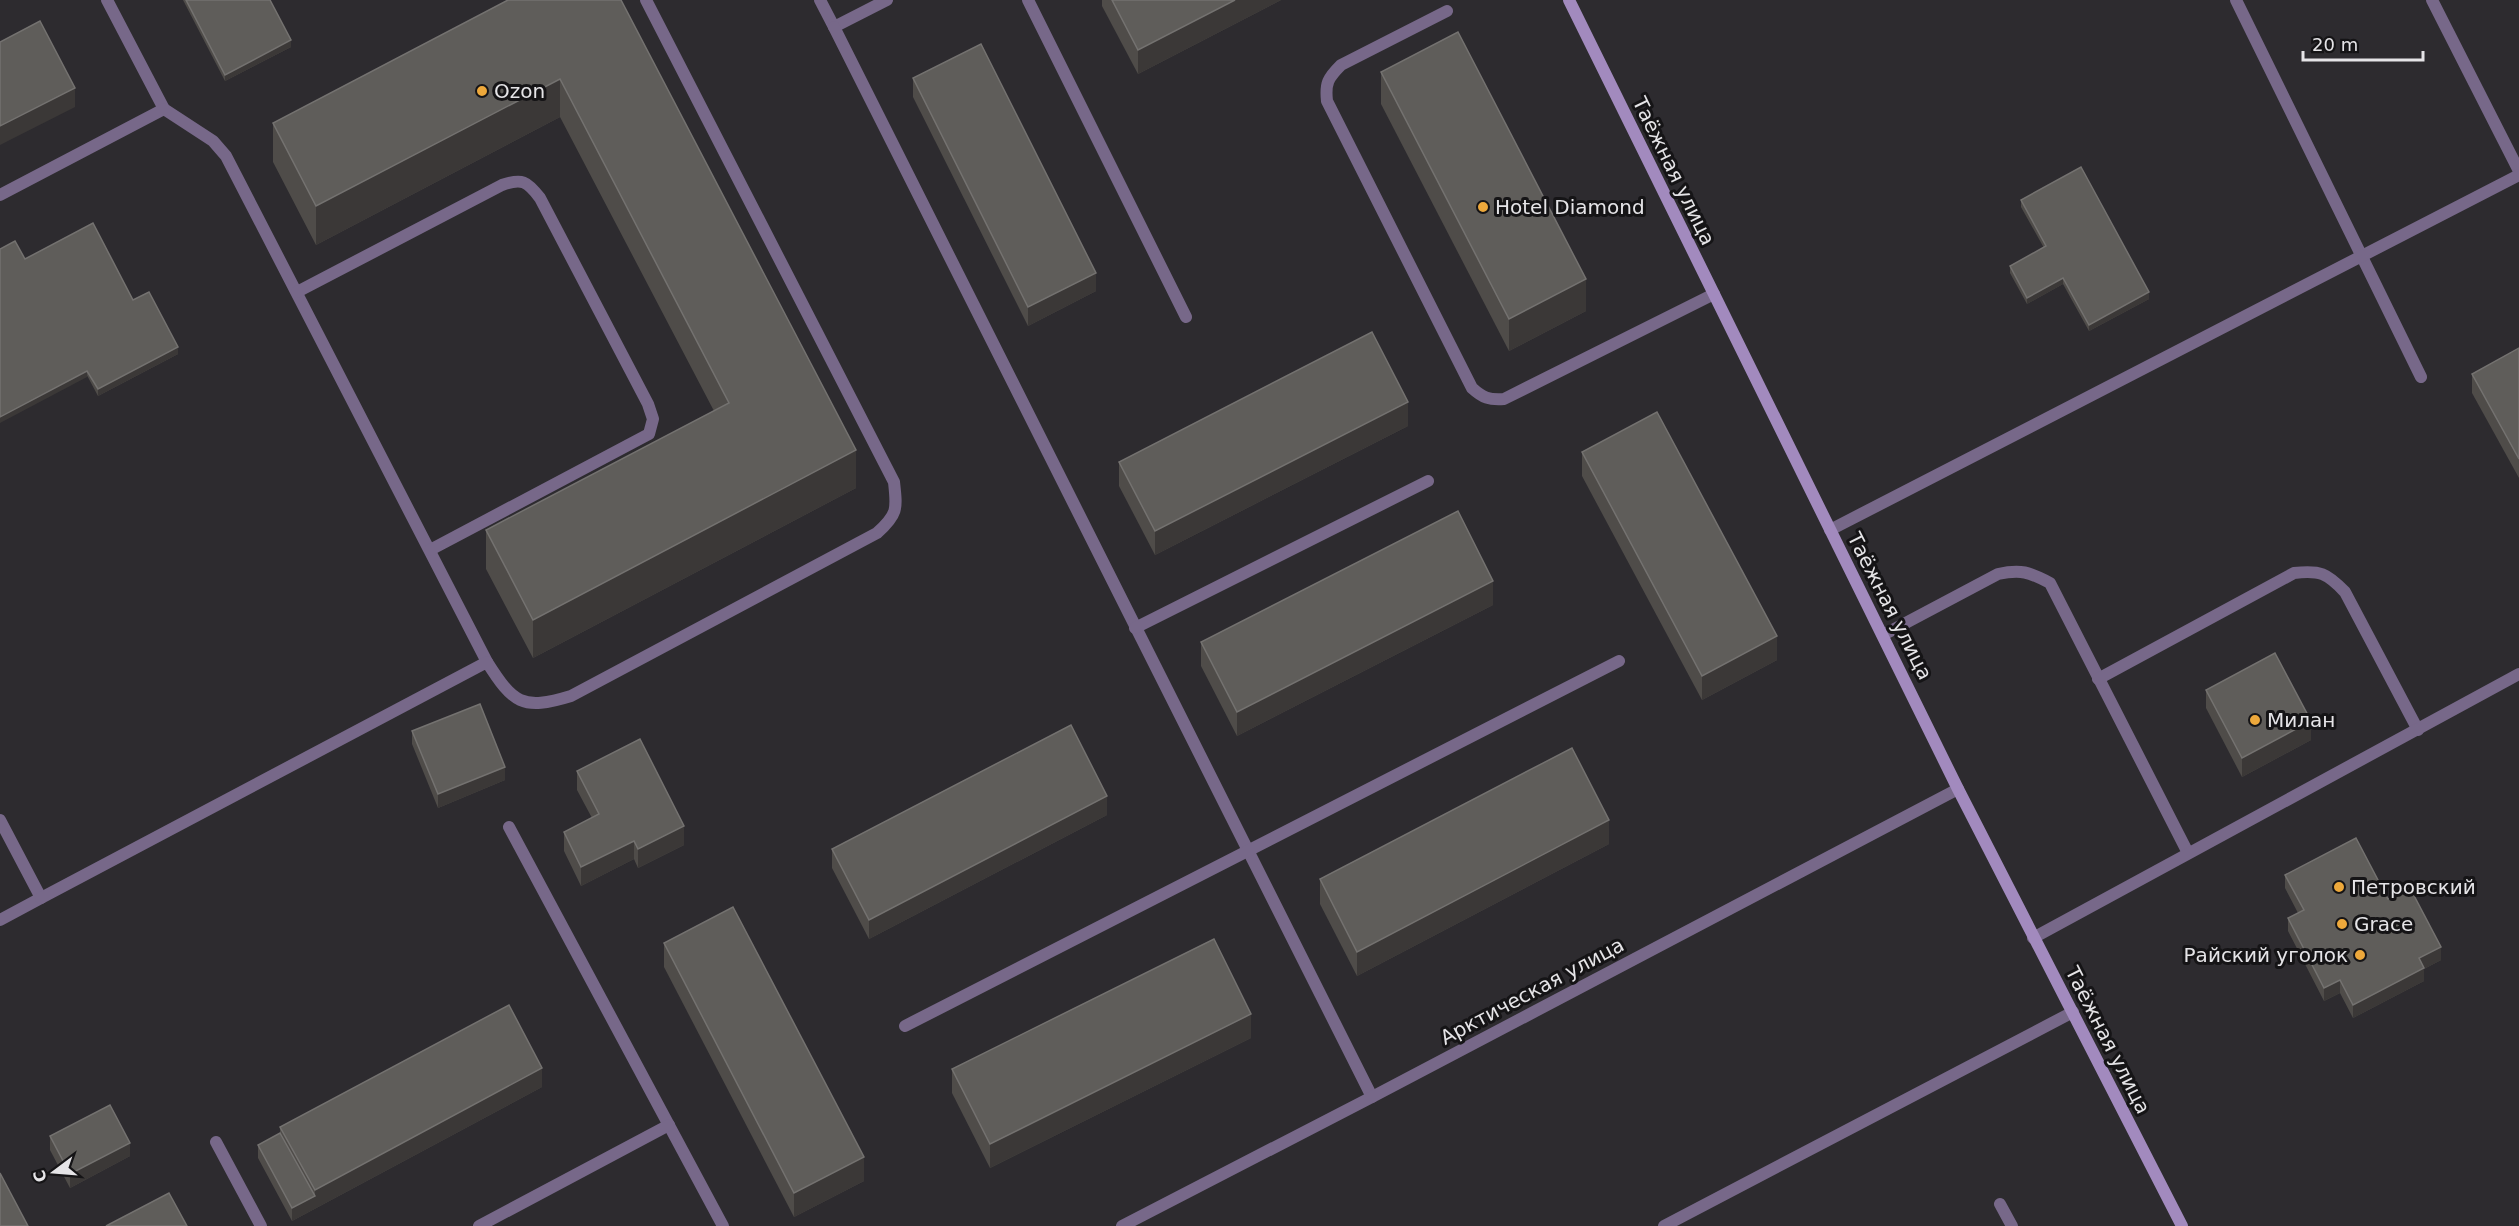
<svg xmlns="http://www.w3.org/2000/svg" width="2519" height="1226" font-family="'DejaVu Sans',sans-serif">
<style>
.lines{fill:none;stroke-linecap:round;stroke-linejoin:round}
.lane{stroke:#776889;stroke-width:12}
.street{stroke:#776889;stroke-width:12}
.secondary{stroke:#a28abe;stroke-width:12}
.wall{fill:#4f4c49}
.shaded-wall{fill:#3b3837}
.building{fill:#5f5d5a;stroke:#747270;stroke-width:1.5}
.poi-dot{fill:#eda83b;stroke:#151416;stroke-width:2}
.labels{text-anchor:middle;dominant-baseline:central;stroke-width:6;stroke-linejoin:round;paint-order:stroke}
.poi-label{font-size:20px;fill:#e5e4e7;stroke:#151416;text-anchor:start}
.street-label{font-size:20px;fill:#e5e4e7;stroke:#151416}
</style>
<rect width="100%" height="100%" fill="#2d2b2f"/>
<g class="lines">
<g class="lane">
<path d="M 107,0 L 164,109"/>
<path d="M 820,0 L 834,27 L 887,0"/>
<path d="M 1028,0 L 1186,317"/>
<path d="M 2236,0 L 2421,377"/>
<path d="M 2432,0 L 2519,171"/>
<path d="M 1447,11 L 1341,65 C 1328,78 1325,83 1327,101 L 1472,388 C 1483,398 1489,400 1504,399 L 1714,294"/>
<path d="M 834,27 L 1372,1097"/>
<path d="M 0,195 L 164,109 L 213,141 L 226,156 L 487,662"/>
<path d="M 297,292 L 502,185 C 522,178 527,181 540,198 L 648,404 L 653,419 L 649,434 L 430,550"/>
<path d="M 1830,530 L 2519,175"/>
<path d="M 1135,628 L 1428,481"/>
<path d="M 1883,635 L 1998,574 C 2021,569 2029,572 2050,583 L 2188,853"/>
<path d="M 2098,679 L 2294,573 C 2320,570 2327,573 2345,592 L 2418,730"/>
<path d="M 0,820 L 41,898 L 0,920"/>
<path d="M 509,827 L 723,1226"/>
<path d="M 41,898 L 487,662 C 513,703 522,711 571,696 L 877,533 C 898,514 897,509 894,482 L 646,0"/>
<path d="M 905,1026 L 1619,661"/>
<path d="M 216,1142 L 261,1226"/>
<path d="M 2000,1204 L 2012,1226"/>
<path d="M 479,1226 L 669,1125"/>
<path d="M 1664,1226 L 2073,1012"/>
</g>
<g class="street">
<path d="M 2033,938 L 2519,674"/>
<path d="M 1122,1226 L 1372,1097 L 1958,789"/>
</g>
<path class="secondary" d="M 1569,0 L 1958,789 L 2182,1226"/>
</g>
<g class="wall">
<path d="M 183,0 L 270,0 L 291,47 L 225,81 Z"/>
<path d="M 508,0 L 856,488 L 533,658 L 486,569 L 486,530 L 714,411 L 560,117 L 316,245 L 273,162 L 273,123 Z"/>
<path d="M 1102,0 L 1281,0 L 1138,74 L 1102,6 Z"/>
<path d="M 1381,72 L 1586,311 L 1509,351 L 1381,104 Z"/>
<path d="M 913,78 L 1096,291 L 1028,326 L 913,97 Z"/>
<path d="M 2021,200 L 2149,299 L 2089,331 L 2063,284 L 2027,304 L 2010,273 L 2010,266 L 2044,248 L 2021,207 Z"/>
<path d="M 25,259 L 133,300 L 178,354 L 98,396 Z"/>
<path d="M 2519,348 L 2519,478 L 2472,393 L 2472,374 Z"/>
<path d="M 1408,426 L 1155,555 L 1119,486 L 1119,462 Z"/>
<path d="M 1582,452 L 1777,660 L 1702,700 L 1582,476 Z"/>
<path d="M 1493,605 L 1237,736 L 1201,666 L 1201,642 Z"/>
<path d="M 2206,690 L 2311,740 L 2242,777 L 2206,708 Z"/>
<path d="M 412,731 L 505,780 L 438,808 L 412,744 Z"/>
<path d="M 577,771 L 684,845 L 638,868 L 634,859 L 581,886 L 564,851 L 564,832 L 592,818 L 577,790 Z"/>
<path d="M 1107,815 L 869,939 L 832,868 L 832,849 Z"/>
<path d="M 1609,844 L 1357,976 L 1320,904 L 1320,879 Z"/>
<path d="M 2285,875 L 2388,899 L 2441,960 L 2424,969 L 2424,981 L 2353,1018 L 2340,993 L 2324,1001 L 2288,931 L 2288,918 L 2298,913 L 2285,888 Z"/>
<path d="M 664,943 L 864,1181 L 794,1217 L 664,967 Z"/>
<path d="M 1251,1038 L 990,1168 L 952,1093 L 952,1069 Z"/>
<path d="M 542,1087 L 292,1221 L 258,1158 L 258,1145 L 280,1133 L 280,1127 Z"/>
<path d="M 50,1136 L 130,1156 L 70,1188 L 50,1150 Z"/>
</g>
<g class="shaded-wall">
<path d="M 1235,0 L 1281,0 L 1138,74 L 1138,50 Z"/>
<path d="M 291,40 L 291,47 L 225,81 L 225,75 Z"/>
<path d="M 560,79 L 560,117 L 316,245 L 316,206 Z"/>
<path d="M 75,88 L 75,107 L 0,145 L 0,126 Z"/>
<path d="M 1096,273 L 1096,291 L 1028,326 L 1028,307 Z"/>
<path d="M 2063,278 L 2063,284 L 2027,304 L 2027,298 Z"/>
<path d="M 1586,279 L 1586,311 L 1509,351 L 1509,319 Z"/>
<path d="M 2149,292 L 2149,299 L 2089,331 L 2089,325 Z"/>
<path d="M 178,347 L 178,354 L 98,396 L 98,389 Z"/>
<path d="M 87,371 L 87,377 L 0,423 L 0,417 Z"/>
<path d="M 1408,402 L 1408,426 L 1155,555 L 1155,531 Z"/>
<path d="M 856,450 L 856,488 L 533,658 L 533,620 Z"/>
<path d="M 1493,581 L 1493,605 L 1237,736 L 1237,712 Z"/>
<path d="M 1777,636 L 1777,660 L 1702,700 L 1702,676 Z"/>
<path d="M 2311,721 L 2311,740 L 2242,777 L 2242,758 Z"/>
<path d="M 505,767 L 505,780 L 438,808 L 438,794 Z"/>
<path d="M 1107,796 L 1107,815 L 869,939 L 869,920 Z"/>
<path d="M 1609,820 L 1609,844 L 1357,976 L 1357,952 Z"/>
<path d="M 684,826 L 684,845 L 638,868 L 638,849 Z"/>
<path d="M 634,841 L 634,859 L 581,886 L 581,867 Z"/>
<path d="M 2441,947 L 2441,960 L 2424,969 L 2424,981 L 2353,1018 L 2353,1005 L 2419,958 Z"/>
<path d="M 2340,980 L 2340,993 L 2324,1001 L 2324,988 Z"/>
<path d="M 1251,1014 L 1251,1038 L 990,1168 L 990,1144 Z"/>
<path d="M 542,1068 L 542,1087 L 292,1221 L 292,1208 L 315,1196 L 315,1190 Z"/>
<path d="M 130,1143 L 130,1156 L 70,1188 L 70,1174 Z"/>
<path d="M 864,1157 L 864,1181 L 794,1217 L 794,1193 Z"/>
</g>
<g class="building">
<path d="M 186,0 L 270,0 L 291,40 L 225,75 Z"/>
<path d="M 508,0 L 621,0 L 856,450 L 533,620 L 486,530 L 729,403 L 560,79 L 316,206 L 273,123 Z"/>
<path d="M 1112,0 L 1235,0 L 1138,50 Z"/>
<path d="M 40,21 L 75,88 L 0,126 L 0,42 Z"/>
<path d="M 1458,32 L 1586,279 L 1509,319 L 1381,72 Z"/>
<path d="M 981,44 L 1096,273 L 1028,307 L 913,78 Z"/>
<path d="M 2081,167 L 2149,292 L 2089,325 L 2063,278 L 2027,298 L 2010,266 L 2046,246 L 2021,200 Z"/>
<path d="M 93,223 L 133,300 L 149,292 L 178,347 L 98,389 L 87,371 L 0,417 L 0,249 L 15,241 L 25,259 Z"/>
<path d="M 1372,332 L 1408,402 L 1155,531 L 1119,462 Z"/>
<path d="M 2519,348 L 2519,459 L 2472,374 Z"/>
<path d="M 1657,412 L 1777,636 L 1702,676 L 1582,452 Z"/>
<path d="M 1458,511 L 1493,581 L 1237,712 L 1201,642 Z"/>
<path d="M 2275,653 L 2311,721 L 2242,758 L 2206,690 Z"/>
<path d="M 480,704 L 505,767 L 438,794 L 412,731 Z"/>
<path d="M 1071,725 L 1107,796 L 869,920 L 832,849 Z"/>
<path d="M 640,739 L 684,826 L 638,849 L 634,841 L 581,867 L 564,832 L 599,814 L 577,771 Z"/>
<path d="M 1572,748 L 1609,820 L 1357,952 L 1320,879 Z"/>
<path d="M 2356,838 L 2388,899 L 2410,888 L 2441,947 L 2419,958 L 2424,968 L 2353,1005 L 2340,980 L 2324,988 L 2288,918 L 2304,910 L 2285,875 Z"/>
<path d="M 733,907 L 864,1157 L 794,1193 L 664,943 Z"/>
<path d="M 1214,939 L 1251,1014 L 990,1144 L 952,1069 Z"/>
<path d="M 509,1005 L 542,1068 L 315,1190 L 280,1127 Z"/>
<path d="M 110,1105 L 130,1143 L 70,1174 L 50,1136 Z"/>
<path d="M 280,1133 L 315,1196 L 292,1208 L 258,1145 Z"/>
<path d="M 0,1173 L 28,1226 L 0,1226 Z"/>
<path d="M 169,1193 L 187,1226 L 106,1226 Z"/>
</g>
<g class="poi-dot">
<circle cx="482" cy="91" r="6"/>
<circle cx="1483" cy="207" r="6"/>
<circle cx="2255" cy="720" r="6"/>
<circle cx="2339" cy="887" r="6"/>
<circle cx="2342" cy="924" r="6"/>
<circle cx="2360" cy="955" r="6"/>
</g>
<g class="labels">
<g class="poi-label">
<text x="494" y="91">Ozon</text>
<text x="1495" y="207">Hotel Diamond</text>
<text x="2267" y="720">Милан</text>
<text x="2351" y="887">Петровский</text>
<text x="2354" y="924">Grace</text>
<text x="2348" y="955" text-anchor="end">Райский уголок</text>
</g>
<g class="street-label">
<text transform="translate(1674 171) rotate(64)">Таёжная улица</text>
<text transform="translate(1890 606) rotate(63)">Таёжная улица</text>
<text transform="translate(1532 991) rotate(-28)">Арктическая улица</text>
<text transform="translate(2108 1040) rotate(63)">Таёжная улица</text>
</g>
</g>
<g transform="translate(54 1172) rotate(254)" stroke="#151416" stroke-width="4.5" paint-order="stroke">
<path d="M0-4.5L10 22L0 15L-10 22Z" fill="#e5e4e7"/>
<text y="-9" font-size="16" font-weight="bold" text-anchor="middle" fill="#e5e4e7">С</text>
</g>
<path d="M2303 51v9h120v-9" fill="none" stroke="#e5e4e7" stroke-width="3"/>
<text x="2312" y="51" font-size="18" fill="#e5e4e7" stroke="#151416" stroke-width="4.5" paint-order="stroke">20 m</text>
</svg>
